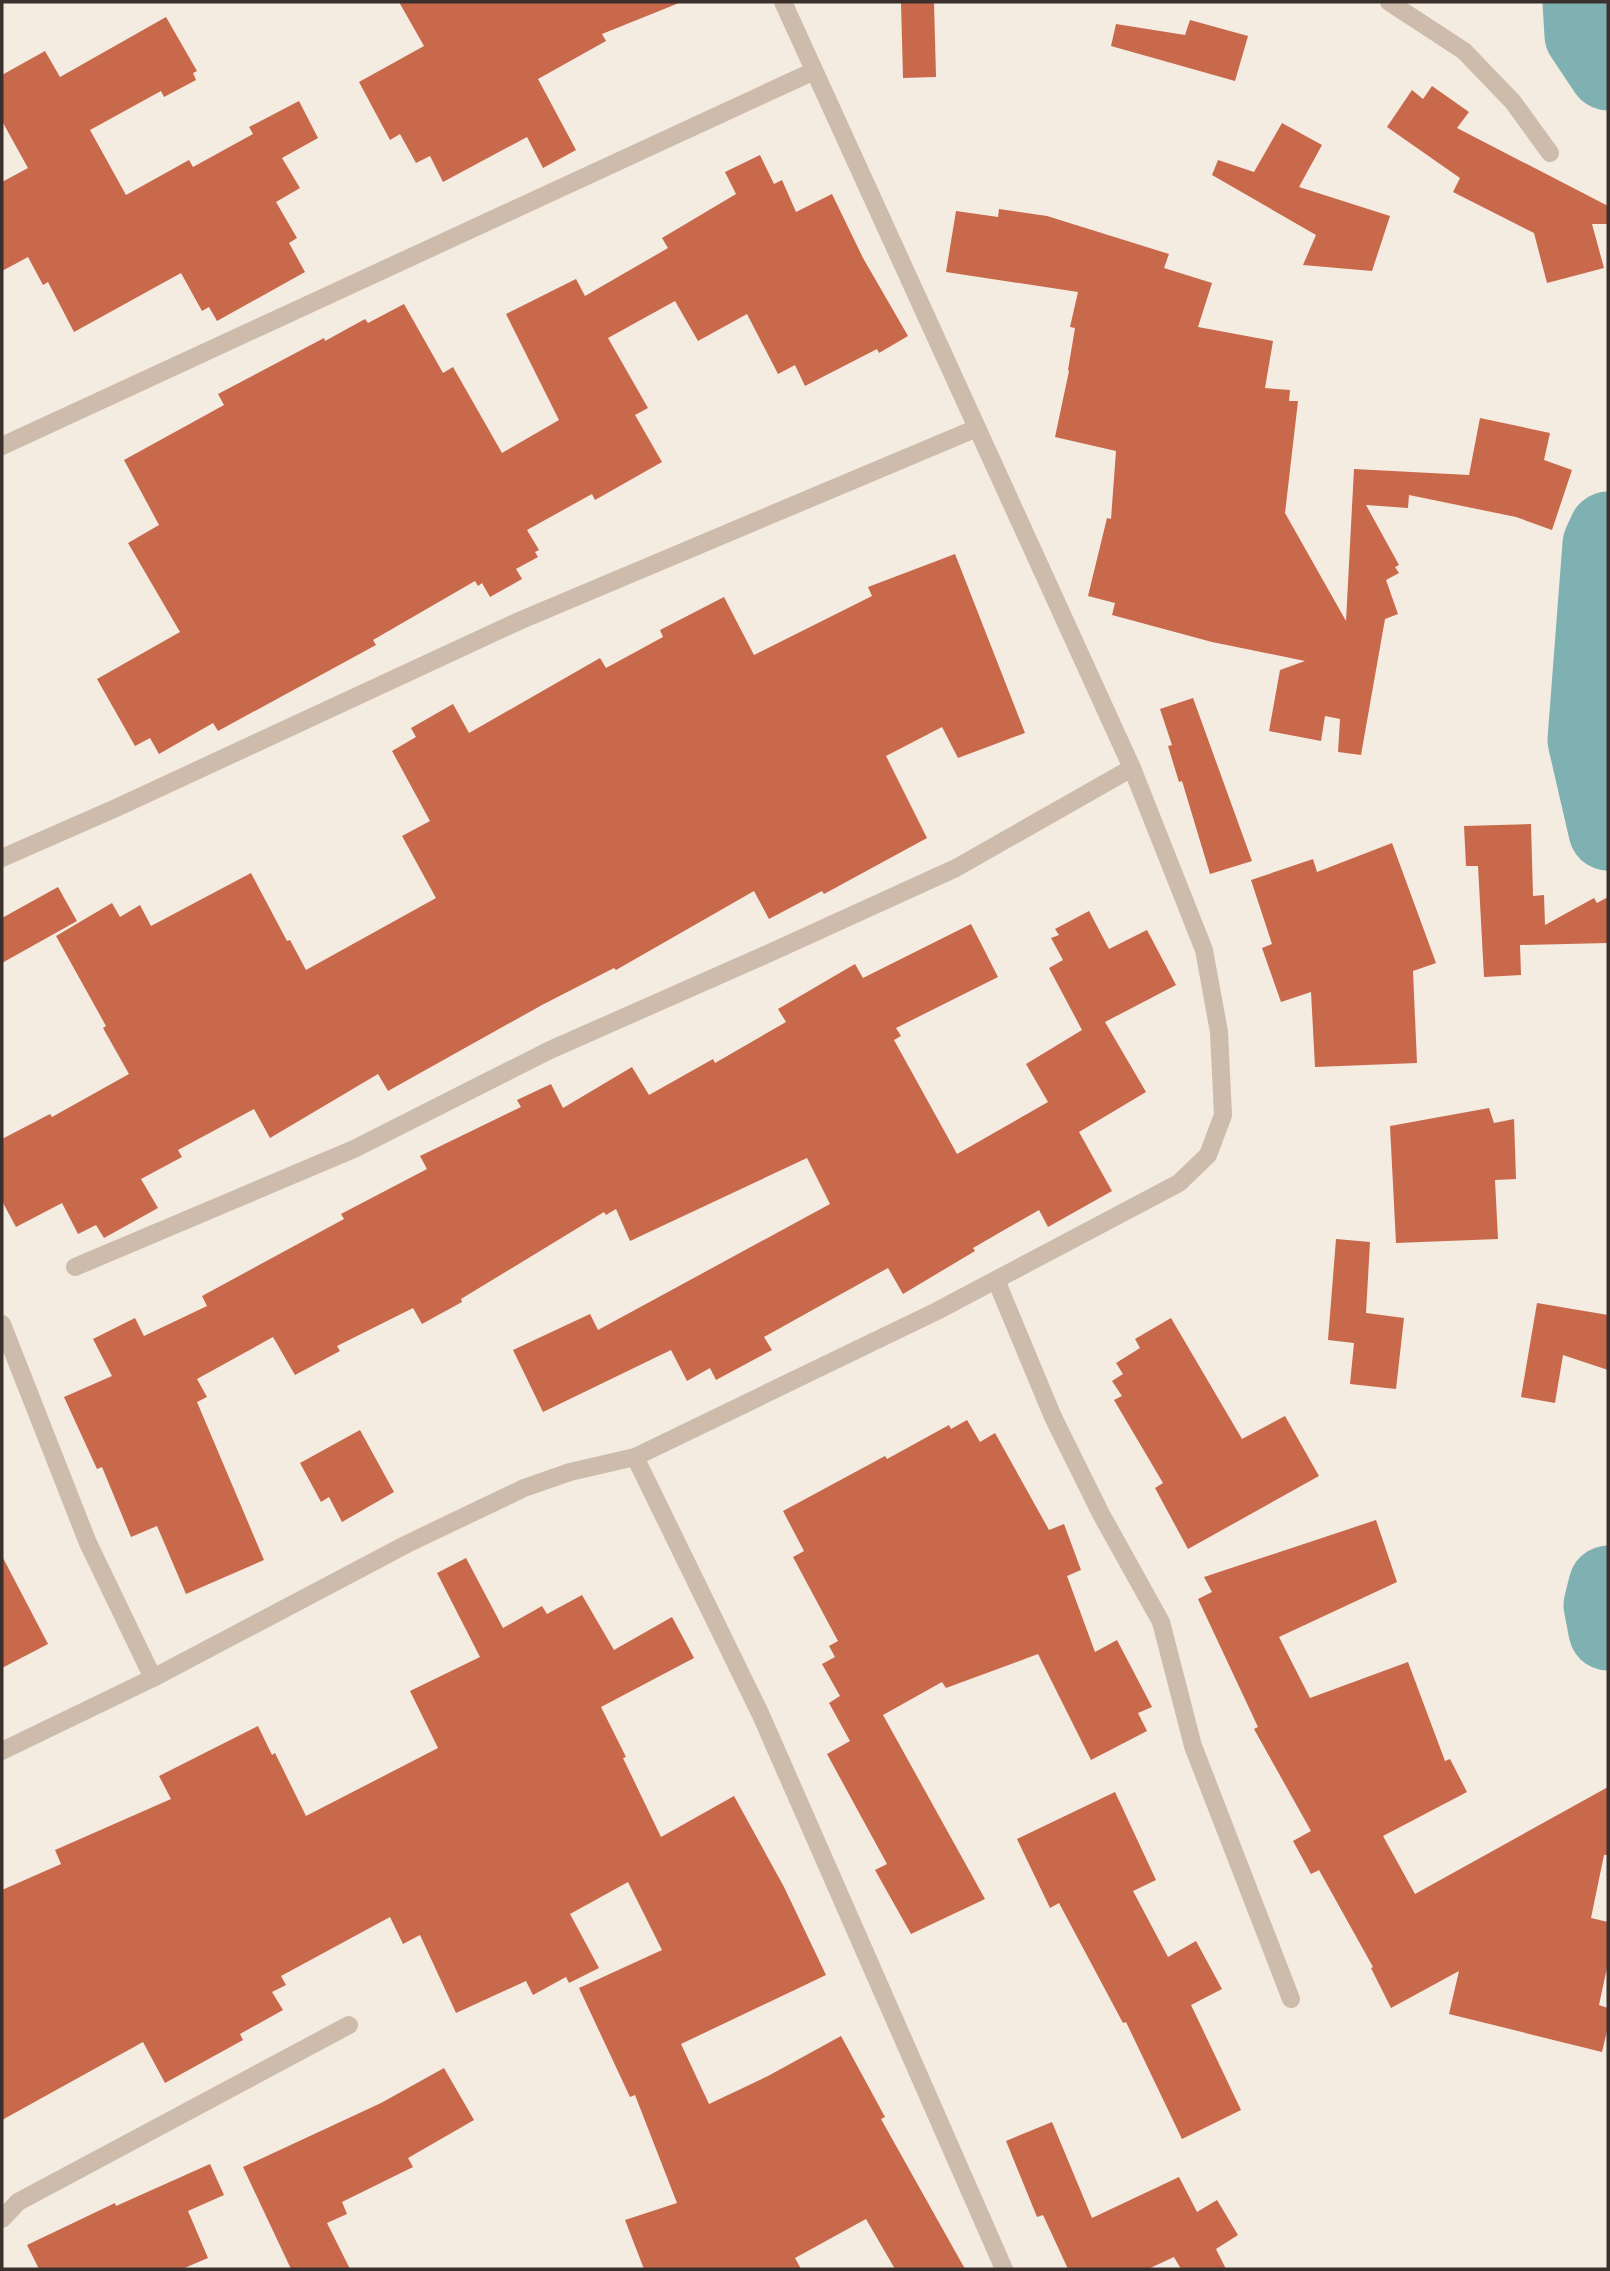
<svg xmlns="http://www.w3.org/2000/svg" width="1610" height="2271" font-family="Barlow,sans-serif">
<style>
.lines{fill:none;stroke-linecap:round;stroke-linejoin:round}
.river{stroke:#7fb0b2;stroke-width:79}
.building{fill:#c8694b}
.minor{stroke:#cdbbac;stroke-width:18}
</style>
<rect width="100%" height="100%" fill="#f4ebe1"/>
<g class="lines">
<g class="river">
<path d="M 1582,2 L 1584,35 L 1608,71"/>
<path d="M 1608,531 L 1602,544 L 1587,740 L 1608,831"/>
<path d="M 1608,1585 L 1603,1605 L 1608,1631"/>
</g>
</g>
<g class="building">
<path d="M 399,2 L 678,2 L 679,3 L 602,34 L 606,41 L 538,79 L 576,150 L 543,168 L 527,137 L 443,182 L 430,156 L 416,163 L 400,134 L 390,140 L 359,82 L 424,46 Z"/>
<path d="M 901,2 L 934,2 L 936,77 L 903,78 Z"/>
<path d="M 166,17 L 197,71 L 193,73 L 196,80 L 164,97 L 161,91 L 90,130 L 126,195 L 189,160 L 193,167 L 253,134 L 249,127 L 299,101 L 318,138 L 282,158 L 300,188 L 276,202 L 297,238 L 289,243 L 305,272 L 217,321 L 209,307 L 202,311 L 181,273 L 74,332 L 48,282 L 43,285 L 28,257 L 2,271 L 2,182 L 28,168 L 2,121 L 2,75 L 45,51 L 60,77 Z"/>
<path d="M 1190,20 L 1248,36 L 1235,81 L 1111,46 L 1116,24 L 1185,35 Z"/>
<path d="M 1432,86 L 1469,112 L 1457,128 L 1608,206 L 1608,224 L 1592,224 L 1604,268 L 1547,283 L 1534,233 L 1453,192 L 1460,178 L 1387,127 L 1412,90 L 1423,99 Z"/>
<path d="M 1282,123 L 1322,145 L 1299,187 L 1390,216 L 1372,271 L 1303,265 L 1316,235 L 1212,175 L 1218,160 L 1254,172 Z"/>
<path d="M 760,155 L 774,184 L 782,180 L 796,212 L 832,194 L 863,258 L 908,336 L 879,353 L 877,349 L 805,386 L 795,365 L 778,374 L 747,314 L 698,341 L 675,301 L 608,338 L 648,408 L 635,415 L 662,462 L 595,500 L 592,494 L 527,530 L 539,550 L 535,552 L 538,557 L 516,569 L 522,579 L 490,597 L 482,583 L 478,586 L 475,581 L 373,640 L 376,645 L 218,731 L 213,723 L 159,754 L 150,738 L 135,746 L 97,679 L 180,632 L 128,543 L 159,525 L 124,460 L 224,405 L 218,394 L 324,338 L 325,341 L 365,319 L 368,323 L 404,304 L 443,373 L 453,367 L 502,453 L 559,420 L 506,314 L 576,279 L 585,296 L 668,248 L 662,238 L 736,194 L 725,172 Z"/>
<path d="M 999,209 L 1047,216 L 1169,254 L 1164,268 L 1212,283 L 1198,327 L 1273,341 L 1265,388 L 1290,390 L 1289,401 L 1298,401 L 1285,513 L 1346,621 L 1354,469 L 1469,475 L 1480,418 L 1550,433 L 1544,460 L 1572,470 L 1552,530 L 1516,517 L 1409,495 L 1408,508 L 1366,505 L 1399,565 L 1395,567 L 1399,573 L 1386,580 L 1398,614 L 1385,619 L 1361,755 L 1338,752 L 1340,719 L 1325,716 L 1321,741 L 1269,731 L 1280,670 L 1305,661 L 1212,642 L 1112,615 L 1115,603 L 1088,596 L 1107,518 L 1111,519 L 1116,451 L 1055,437 L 1069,371 L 1068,370 L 1075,328 L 1070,327 L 1078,292 L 946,272 L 956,211 L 998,217 Z"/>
<path d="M 955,554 L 1025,733 L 958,758 L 942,727 L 886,756 L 927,838 L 824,894 L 822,891 L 769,919 L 754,891 L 616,970 L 614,968 L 542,1005 L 388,1091 L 378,1074 L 270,1138 L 254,1109 L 178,1150 L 182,1157 L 141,1179 L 158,1208 L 104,1238 L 96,1225 L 78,1234 L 62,1203 L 16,1227 L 2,1201 L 2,1139 L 50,1114 L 52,1117 L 129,1074 L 103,1028 L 106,1026 L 56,936 L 112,903 L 120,917 L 140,905 L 151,926 L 251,873 L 287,941 L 290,940 L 306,970 L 436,898 L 402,836 L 430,821 L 392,751 L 416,737 L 411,728 L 453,704 L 469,733 L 600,658 L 606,668 L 663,637 L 660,630 L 724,597 L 754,655 L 872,596 L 868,587 Z"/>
<path d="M 1193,698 L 1252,861 L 1210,874 L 1182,781 L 1179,782 L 1168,746 L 1172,745 L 1160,709 Z"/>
<path d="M 1531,824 L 1533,896 L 1544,895 L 1545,925 L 1594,898 L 1597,903 L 1608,897 L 1608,943 L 1520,945 L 1521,975 L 1484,977 L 1478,866 L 1466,866 L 1464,826 Z"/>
<path d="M 1392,843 L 1436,963 L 1413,971 L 1417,1063 L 1315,1067 L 1311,992 L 1281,1002 L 1262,948 L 1272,944 L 1251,880 L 1313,859 L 1317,872 Z"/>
<path d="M 58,887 L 77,921 L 2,963 L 2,918 Z"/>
<path d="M 1089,911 L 1109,949 L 1147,930 L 1176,985 L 1105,1022 L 1146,1092 L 1079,1132 L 1112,1191 L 1048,1227 L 1039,1210 L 973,1248 L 975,1251 L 903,1294 L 888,1268 L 764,1337 L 772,1350 L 716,1380 L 710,1368 L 687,1381 L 671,1350 L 543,1412 L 513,1350 L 590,1314 L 598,1330 L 830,1204 L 807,1158 L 630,1241 L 616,1209 L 606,1215 L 604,1212 L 461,1299 L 462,1302 L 422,1324 L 413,1308 L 337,1346 L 340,1351 L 295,1375 L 273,1337 L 197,1379 L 207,1397 L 197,1402 L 264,1560 L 186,1594 L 157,1526 L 131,1537 L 102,1467 L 97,1469 L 64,1397 L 112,1376 L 93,1339 L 135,1318 L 144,1336 L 207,1306 L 202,1296 L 344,1219 L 341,1214 L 427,1169 L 420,1156 L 521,1107 L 517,1100 L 551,1084 L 563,1108 L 632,1067 L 649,1095 L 713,1059 L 715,1063 L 786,1022 L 778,1009 L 855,964 L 863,978 L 971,924 L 998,977 L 896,1028 L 901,1036 L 894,1040 L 957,1154 L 1048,1102 L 1026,1064 L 1082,1030 L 1049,968 L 1063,960 L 1051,938 L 1059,935 L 1055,929 Z"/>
<path d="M 1489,1108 L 1494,1123 L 1514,1119 L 1516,1179 L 1495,1180 L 1498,1239 L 1396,1243 L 1390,1126 Z"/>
<path d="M 1336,1239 L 1370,1242 L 1366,1313 L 1404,1318 L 1396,1389 L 1350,1384 L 1354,1343 L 1328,1340 Z"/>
<path d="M 1537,1303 L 1608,1315 L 1608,1370 L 1563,1355 L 1555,1403 L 1521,1397 Z"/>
<path d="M 1171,1318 L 1242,1439 L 1285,1416 L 1319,1476 L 1188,1549 L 1155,1488 L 1163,1483 L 1114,1400 L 1122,1396 L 1112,1381 L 1123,1374 L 1116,1363 L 1140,1348 L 1135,1339 Z"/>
<path d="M 967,1420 L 980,1442 L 995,1433 L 1049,1530 L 1064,1524 L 1081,1570 L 1067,1576 L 1095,1652 L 1117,1640 L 1152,1707 L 1138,1713 L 1147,1731 L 1091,1760 L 1038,1654 L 946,1688 L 942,1682 L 883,1715 L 985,1899 L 911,1934 L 875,1870 L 887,1864 L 827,1754 L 850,1741 L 829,1703 L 840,1696 L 822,1664 L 835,1657 L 829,1646 L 838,1641 L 793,1557 L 804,1551 L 783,1511 L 885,1456 L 887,1459 L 949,1425 L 951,1429 Z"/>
<path d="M 360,1430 L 394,1492 L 342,1522 L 329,1497 L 321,1502 L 300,1463 Z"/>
<path d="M 1376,1520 L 1397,1582 L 1279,1637 L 1310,1698 L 1408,1662 L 1445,1761 L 1450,1759 L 1467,1792 L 1383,1836 L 1415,1894 L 1608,1787 L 1608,1855 L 1604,1855 L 1591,1918 L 1608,1922 L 1608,1963 L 1599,2005 L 1608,2008 L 1608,2027 L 1602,2052 L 1449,2014 L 1459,1971 L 1391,2008 L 1371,1968 L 1373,1967 L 1319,1870 L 1311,1874 L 1293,1841 L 1311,1831 L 1254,1729 L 1258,1727 L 1198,1599 L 1212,1592 L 1204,1577 Z"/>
<path d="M 2,1556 L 48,1644 L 2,1668 Z"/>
<path d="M 466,1558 L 503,1628 L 542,1606 L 547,1614 L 582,1595 L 614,1650 L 672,1617 L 694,1658 L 601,1707 L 626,1757 L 623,1758 L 661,1837 L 734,1796 L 784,1887 L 826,1975 L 681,2044 L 709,2104 L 768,2076 L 841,2036 L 885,2117 L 881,2119 L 965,2269 L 895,2269 L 866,2219 L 795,2258 L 801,2269 L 644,2269 L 625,2220 L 677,2203 L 635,2095 L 630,2097 L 579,1988 L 662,1950 L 628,1882 L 570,1914 L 599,1968 L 569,1983 L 566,1977 L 533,1995 L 526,1981 L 456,2013 L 420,1935 L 403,1944 L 390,1917 L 281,1976 L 286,1985 L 272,1992 L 283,2010 L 240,2034 L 243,2040 L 165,2083 L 143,2042 L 2,2120 L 2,1890 L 61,1864 L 55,1850 L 171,1799 L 159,1776 L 258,1726 L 272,1755 L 275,1753 L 306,1816 L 438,1748 L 410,1691 L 480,1657 L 437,1573 Z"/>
<path d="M 1115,1792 L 1156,1880 L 1133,1891 L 1168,1957 L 1196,1941 L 1222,1989 L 1191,2005 L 1241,2110 L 1182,2139 L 1126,2022 L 1123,2023 L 1059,1903 L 1050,1908 L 1017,1839 Z"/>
<path d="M 444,2068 L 474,2120 L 408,2158 L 413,2167 L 342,2202 L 347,2214 L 327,2223 L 350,2269 L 291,2269 L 243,2167 L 381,2103 Z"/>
<path d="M 1052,2122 L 1092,2218 L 1179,2177 L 1197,2212 L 1217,2200 L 1238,2235 L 1216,2249 L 1226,2269 L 1181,2269 L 1174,2257 L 1148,2269 L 1068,2269 L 1043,2215 L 1037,2217 L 1006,2141 Z"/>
<path d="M 210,2164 L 224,2195 L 188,2211 L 208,2258 L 182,2269 L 39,2269 L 27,2245 L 115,2203 L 116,2206 Z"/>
</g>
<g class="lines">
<g class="minor">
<path d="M 1389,2 L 1464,51 L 1513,102 L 1550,153"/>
<path d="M 2,446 L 814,71"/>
<path d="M 2,858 L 116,808 L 519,621 L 977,428"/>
<path d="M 75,1267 L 354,1149 L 550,1050 L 765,955 L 956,868 L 1132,768"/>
<path d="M 996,1280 L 1053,1417 L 1101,1514 L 1161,1622 L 1193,1746 L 1291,1999"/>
<path d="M 2,1324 L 88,1543 L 153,1678"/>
<path d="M 635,1457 L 760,1713 L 1004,2269"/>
<path d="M 2,1751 L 153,1678 L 407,1544 L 524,1488 L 570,1472 L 635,1457 L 937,1311 L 1179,1183 L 1208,1155 L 1223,1115 L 1219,1032 L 1204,950 L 1132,768 L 783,2"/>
<path d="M 2,2219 L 18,2202 L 349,2025"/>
</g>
</g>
<rect width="1610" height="2271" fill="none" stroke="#3b302b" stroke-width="7"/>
</svg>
